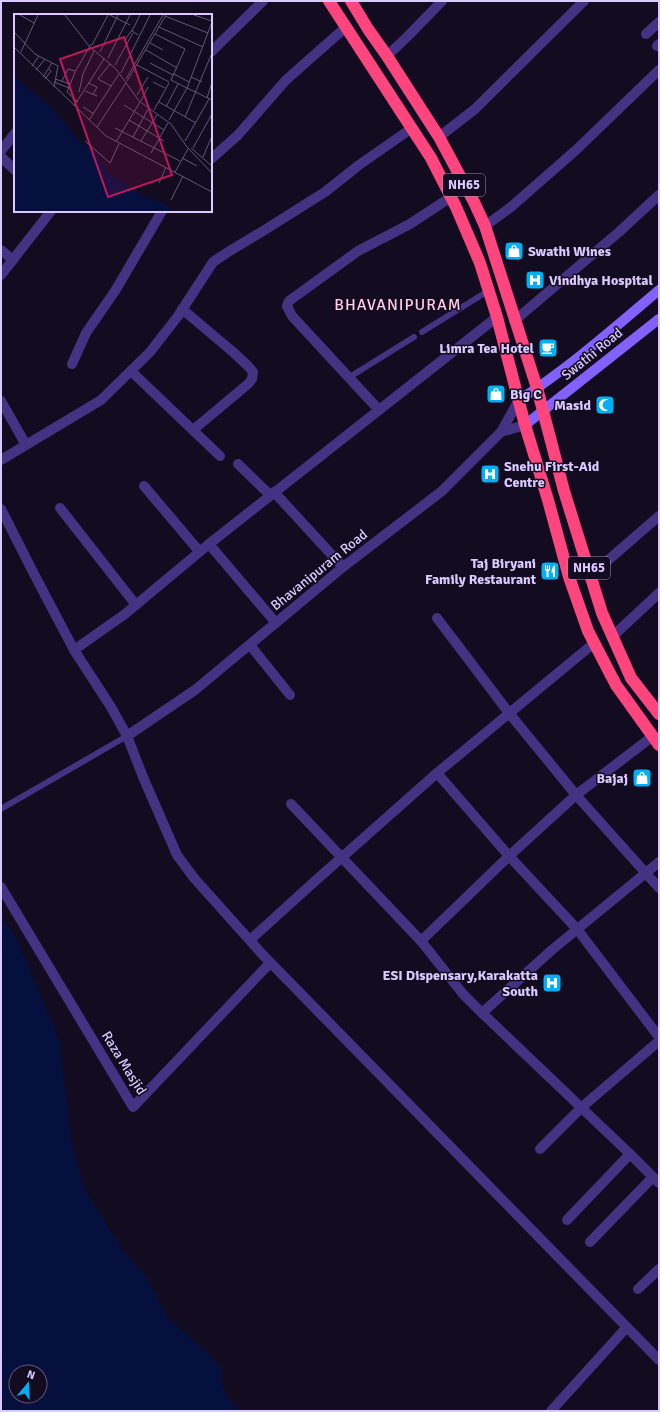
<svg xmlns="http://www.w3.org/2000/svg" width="660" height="1412" font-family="Signika,sans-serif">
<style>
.water{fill:#05103f;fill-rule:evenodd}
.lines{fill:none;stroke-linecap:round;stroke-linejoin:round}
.lane{stroke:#443283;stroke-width:6}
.street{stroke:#443283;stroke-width:10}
.secondary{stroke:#8261ff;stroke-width:10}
.highway{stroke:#ff457d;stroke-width:12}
.labels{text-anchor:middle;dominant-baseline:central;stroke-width:3;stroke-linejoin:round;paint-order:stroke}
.shield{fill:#130b20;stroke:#9e91bc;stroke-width:1}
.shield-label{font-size:13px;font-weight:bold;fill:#dacaff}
.poi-label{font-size:14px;font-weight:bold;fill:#dacaff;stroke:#130b20;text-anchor:end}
.street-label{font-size:14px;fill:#dacaff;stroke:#130b20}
.quarter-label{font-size:16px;letter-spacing:1px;fill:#ffcce3;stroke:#130b20}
.inset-road{fill:none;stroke:#635779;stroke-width:1}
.view{fill:#c2185b;fill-opacity:0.15;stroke:#c2185b;stroke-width:2}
.inset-edge{fill:none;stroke:#dacaff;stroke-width:2}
</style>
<rect width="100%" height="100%" fill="#130b20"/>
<path class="water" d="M 1,915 L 17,940 L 59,1038 L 71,1139 L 84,1188 L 122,1249 L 146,1277 L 168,1318 L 209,1354 L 222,1370 L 222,1384 L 228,1398 L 240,1411 L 1,1411 ZM 16,1372 L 40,1372 L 40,1396 L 16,1396 Z"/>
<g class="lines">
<g class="lane">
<path d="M 422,332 L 488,291"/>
<path d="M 348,378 L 414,337"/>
<path d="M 1,809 L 127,736"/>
</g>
<g class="street">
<path d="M 646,34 L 659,22"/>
<path d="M 657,46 L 659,44"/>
<path d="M 211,52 L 263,1"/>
<path d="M 387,56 L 409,35 L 442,1"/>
<path d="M 439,137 L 475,109 L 584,1"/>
<path d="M 1,151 L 15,133"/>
<path d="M 1,157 L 15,170"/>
<path d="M 211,159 L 238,135 L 286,80 L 346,27"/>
<path d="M 485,226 L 511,207 L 576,150 L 659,70"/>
<path d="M 1,250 L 13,260"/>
<path d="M 1,275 L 51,211"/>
<path d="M 182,309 L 233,352 L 248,366 L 253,372 L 252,379 L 248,384 L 193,430"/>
<path d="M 514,321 L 619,232 L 659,195"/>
<path d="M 72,364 L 86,333 L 115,291 L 162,211"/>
<path d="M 131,371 L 220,456"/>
<path d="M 1,401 L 26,445"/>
<path d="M 379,410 L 292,316 L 287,306 L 289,301 L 358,251 L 410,224 L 451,197"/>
<path d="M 501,432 L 519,400"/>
<path d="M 1,460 L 101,400 L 150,352 L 178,316 L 213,262 L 228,252 L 263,231 L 325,192 L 359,165 L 412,128"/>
<path d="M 238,464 L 270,495"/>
<path d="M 144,486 L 199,551"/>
<path d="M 274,492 L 343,567"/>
<path d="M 60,508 L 136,605"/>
<path d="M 1,509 L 34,574 L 74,650 L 111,707 L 127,736 L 143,777 L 177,855 L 194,878 L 262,954 L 659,1360"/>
<path d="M 209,544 L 276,623"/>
<path d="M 591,575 L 659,516"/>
<path d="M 437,618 L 509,713 L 576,795 L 659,888"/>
<path d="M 613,636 L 659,593"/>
<path d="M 250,645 L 290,695"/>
<path d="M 74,650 L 125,614 L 209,544 L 497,317"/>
<path d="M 127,736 L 195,690 L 343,567 L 442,491 L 501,432 L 525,425"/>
<path d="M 437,773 L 509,856 L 577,929 L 659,1037"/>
<path d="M 291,804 L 421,941 L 463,994 L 482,1013 L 630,1154 L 659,1183"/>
<path d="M 1,887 L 133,1107 L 270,963"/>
<path d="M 250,940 L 314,882 L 437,773 L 593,644"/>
<path d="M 421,941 L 509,856 L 576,795 L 653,736"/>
<path d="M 482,1013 L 553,949 L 659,862"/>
<path d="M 540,1149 L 582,1107 L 659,1041"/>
<path d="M 567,1220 L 630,1154"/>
<path d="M 590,1242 L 653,1177"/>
<path d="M 638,1289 L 659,1269"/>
<path d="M 551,1411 L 626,1328"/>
</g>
<g class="secondary">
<path d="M 519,400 C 569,368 614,328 659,290"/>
<path d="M 525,425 L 659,319"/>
</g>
<g class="highway">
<path d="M 329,1 L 431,158 L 456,207 L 480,263 L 497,317 L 525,425 L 548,500 L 569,577 L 588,631 L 616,685 L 659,745"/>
<path d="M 351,1 L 368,29 L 387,56 L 439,137 L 474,202 L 485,226 L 537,388 L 564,491 L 602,613 L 631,678 L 659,714"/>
</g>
</g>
<defs>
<g id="shop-square" transform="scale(1)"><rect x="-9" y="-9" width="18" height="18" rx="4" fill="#00b0f5" stroke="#130b20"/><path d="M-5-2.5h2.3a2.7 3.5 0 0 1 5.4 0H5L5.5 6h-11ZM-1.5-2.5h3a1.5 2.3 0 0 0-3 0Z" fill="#fff"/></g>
<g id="hospital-square" transform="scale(1)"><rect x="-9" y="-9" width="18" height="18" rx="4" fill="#00b0f5" stroke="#130b20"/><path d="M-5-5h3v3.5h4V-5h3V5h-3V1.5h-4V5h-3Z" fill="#fff"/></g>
<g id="cafe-square" transform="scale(1)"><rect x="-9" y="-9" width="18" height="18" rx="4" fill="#00b0f5" stroke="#130b20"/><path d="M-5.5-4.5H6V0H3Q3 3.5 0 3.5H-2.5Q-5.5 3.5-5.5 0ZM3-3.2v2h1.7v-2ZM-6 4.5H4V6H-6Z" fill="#fff"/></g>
<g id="mosque-square" transform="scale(1)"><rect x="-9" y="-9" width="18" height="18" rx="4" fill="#00b0f5" stroke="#130b20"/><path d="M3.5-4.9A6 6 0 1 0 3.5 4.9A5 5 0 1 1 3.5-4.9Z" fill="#fff"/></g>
<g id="restaurant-square" transform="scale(1)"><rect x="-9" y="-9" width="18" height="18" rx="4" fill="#00b0f5" stroke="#130b20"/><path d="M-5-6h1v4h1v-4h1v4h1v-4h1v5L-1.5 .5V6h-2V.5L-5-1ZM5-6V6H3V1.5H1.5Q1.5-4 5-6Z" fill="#fff"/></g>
</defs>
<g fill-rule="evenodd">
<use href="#shop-square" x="514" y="251"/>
<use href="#hospital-square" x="535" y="280"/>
<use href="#cafe-square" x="548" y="348"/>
<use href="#shop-square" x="496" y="394"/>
<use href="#mosque-square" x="605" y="405"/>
<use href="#hospital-square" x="490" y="474"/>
<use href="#restaurant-square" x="550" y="571"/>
<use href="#shop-square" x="642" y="778"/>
<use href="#hospital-square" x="552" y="983"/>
</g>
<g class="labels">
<g class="shield">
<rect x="443" y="174" width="42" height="22" rx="3"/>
<rect x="568" y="557" width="42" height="22" rx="3"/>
</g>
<g class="shield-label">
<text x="464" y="185">NH65</text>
<text x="589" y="568">NH65</text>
</g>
<g class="poi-label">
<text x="528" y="251" text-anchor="start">Swathi Wines</text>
<text x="549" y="280" text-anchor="start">Vindhya Hospital</text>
<text x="534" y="348">Limra Tea Hotel</text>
<text x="510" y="394" text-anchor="start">Big C</text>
<text x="591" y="405">Masid</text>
<text x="504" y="466" text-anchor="start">Snehu First-Aid<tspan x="504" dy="16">Centre</tspan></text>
<text x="536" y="563">Taj Biryani<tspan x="536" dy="16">Family Restaurant</tspan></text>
<text x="628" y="778">Bajaj</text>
<text x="538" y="975">ESI Dispensary,Karakatta<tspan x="538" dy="16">South</tspan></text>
</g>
<g class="street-label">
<text transform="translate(592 354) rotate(-39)">Swathi Road</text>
<text transform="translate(319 570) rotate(-39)">Bhavanipuram Road</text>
<text transform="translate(124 1063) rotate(58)">Raza Masjid</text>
</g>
<g class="quarter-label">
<text x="398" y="305">BHAVANIPURAM</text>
</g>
</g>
<g transform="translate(14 14)">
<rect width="198" height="198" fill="#130b20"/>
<path d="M 0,62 L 36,92 L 64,126 L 79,136 L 94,158 L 133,184 L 152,190 L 157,197 L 0,197 Z" fill="#05103f"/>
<path class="inset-road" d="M 6,1 L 20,9M 51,1 L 75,32 L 102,55 L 125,87 L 157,110 L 173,133 L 198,159M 96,1 L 116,11M 180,1 L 198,7M 151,2 L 194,19M 198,8 L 173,74 L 198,86M 145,13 L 189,33M 0,18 L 21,40 L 44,52 L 40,73M 141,20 L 171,35 L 157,66 L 173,74 L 155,106M 124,21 L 118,17 L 126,1M 110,27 L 118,16M 136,29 L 149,36M 78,31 L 94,1M 0,33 L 92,122 L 198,178M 132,36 L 163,54M 7,38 L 24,1M 86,38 L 104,1M 94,44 L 116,1M 136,49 L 159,61M 96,50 L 84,65 L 97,72M 101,51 L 119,19M 123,51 L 155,68M 18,52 L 25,42M 22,56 L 31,45M 107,59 L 136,1M 160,60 L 175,68M 29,63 L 38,49M 177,63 L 188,68M 31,65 L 37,57 L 35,55M 41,65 L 56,70M 112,65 L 149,1M 48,67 L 54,55 L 61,57M 113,67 L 152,1M 40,68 L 55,74M 139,68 L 151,74M 74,69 L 83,73 L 79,81M 71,77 L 83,82M 65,78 L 69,60 L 80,37M 123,81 L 134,63M 193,84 L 198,68M 127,87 L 134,73M 64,88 L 53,78 L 61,58 L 77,30M 145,88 L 182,109M 110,91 L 150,116M 60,92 L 90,45M 69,93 L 80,100M 152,93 L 164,70M 140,96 L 155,69M 171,103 L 198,39M 75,106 L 105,60M 115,106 L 150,127M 83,113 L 112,69M 101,114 L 166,147M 119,123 L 134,95M 71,127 L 96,149 L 105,130M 127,127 L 143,101M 171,127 L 195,85M 102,128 L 126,88M 177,134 L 198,152M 179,134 L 198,100M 137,139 L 154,109M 189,143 L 198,122M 168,144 L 183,152M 161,158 L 174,135M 145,169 L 152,153M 157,186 L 169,162"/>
<path class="view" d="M 110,23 L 158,161 L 94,183 L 46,45 Z"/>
<rect width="198" height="198" class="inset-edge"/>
</g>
<rect width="660" height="1412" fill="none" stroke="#dacaff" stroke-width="4"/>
<g transform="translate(28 1384) rotate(19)"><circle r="19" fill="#130b20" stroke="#635779"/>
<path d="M0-3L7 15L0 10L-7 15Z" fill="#00b0f5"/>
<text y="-6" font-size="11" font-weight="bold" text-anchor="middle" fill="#dacaff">N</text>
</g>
</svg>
